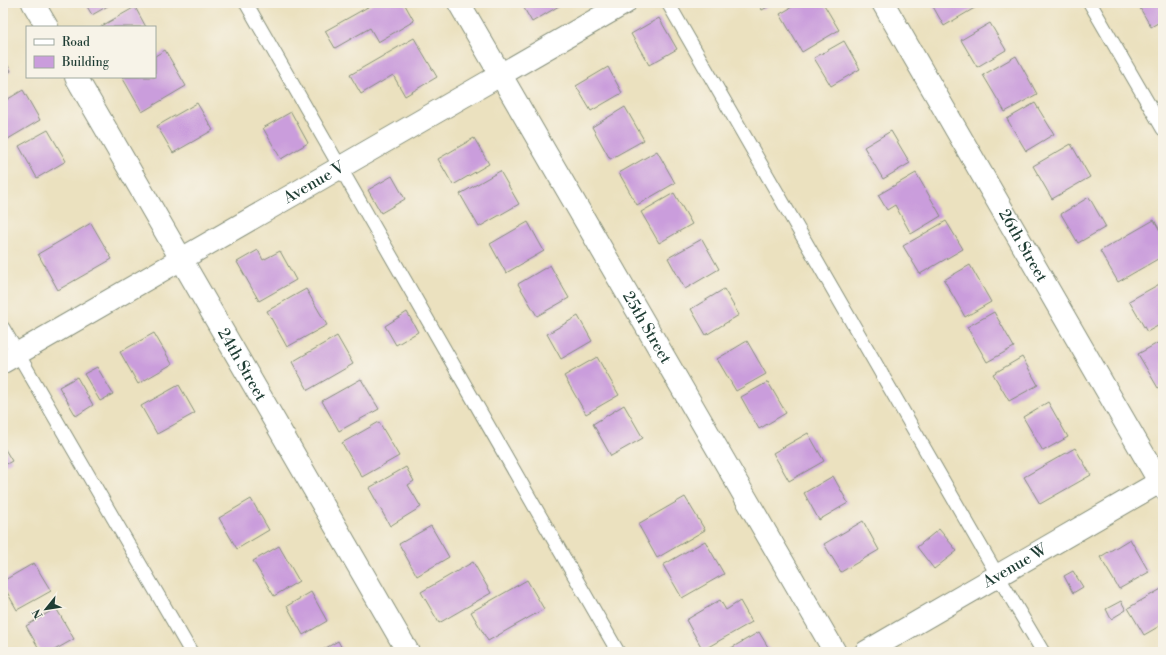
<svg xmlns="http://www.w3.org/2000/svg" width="1166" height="655" font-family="'Libre Bodoni',serif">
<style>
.building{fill:#ca9ddc}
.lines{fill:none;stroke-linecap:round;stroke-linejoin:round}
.service-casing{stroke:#858f7a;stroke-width:15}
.minor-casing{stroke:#858f7a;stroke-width:24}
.service{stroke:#fff;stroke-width:13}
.minor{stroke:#fff;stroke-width:22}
.labels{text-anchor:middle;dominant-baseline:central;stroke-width:3;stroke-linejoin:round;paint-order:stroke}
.street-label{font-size:16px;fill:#1f3d34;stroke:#f7f3e8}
</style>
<rect width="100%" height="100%" fill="#f7f3e8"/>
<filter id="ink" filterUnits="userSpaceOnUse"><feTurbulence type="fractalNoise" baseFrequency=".025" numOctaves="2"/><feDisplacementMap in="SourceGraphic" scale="8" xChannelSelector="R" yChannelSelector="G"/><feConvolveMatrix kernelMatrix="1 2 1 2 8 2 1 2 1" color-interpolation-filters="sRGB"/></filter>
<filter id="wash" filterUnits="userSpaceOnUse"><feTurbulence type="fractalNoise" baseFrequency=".012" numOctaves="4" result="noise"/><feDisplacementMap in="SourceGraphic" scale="16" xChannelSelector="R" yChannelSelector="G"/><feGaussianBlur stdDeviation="0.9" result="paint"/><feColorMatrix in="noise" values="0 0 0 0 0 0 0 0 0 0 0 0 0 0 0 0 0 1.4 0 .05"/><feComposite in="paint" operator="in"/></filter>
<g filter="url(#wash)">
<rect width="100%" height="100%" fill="#ebe1bf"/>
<g id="blocks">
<g class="building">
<path d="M 85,3 L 113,3 L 92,15 Z"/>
<path d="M 375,3 L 404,3 L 414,21 L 378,42 L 370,28 L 335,48 L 325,31 Z"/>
<path d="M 521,3 L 564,3 L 532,22 Z"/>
<path d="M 758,3 L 775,3 L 762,10 Z"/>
<path d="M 799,3 L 823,3 L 839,30 L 802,52 L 780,14 Z"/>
<path d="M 931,3 L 983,3 L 944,26 Z"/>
<path d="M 1137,3 L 1163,3 L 1163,20 L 1151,27 Z"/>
<path d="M 135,7 L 146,27 L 100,27 Z"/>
<path d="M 659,18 L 677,49 L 649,65 L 631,34 Z"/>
<path d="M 990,23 L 1006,50 L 977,67 L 961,40 Z"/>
<path d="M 414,38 L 437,77 L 405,96 L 393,75 L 361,94 L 350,75 Z"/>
<path d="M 844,41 L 860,69 L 831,86 L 814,58 Z"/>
<path d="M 165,50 L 186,86 L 142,112 L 122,77 L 155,77 L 155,56 Z"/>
<path d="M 1016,56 L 1037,94 L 1005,112 L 983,75 Z"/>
<path d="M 3,57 L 11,71 L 3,76 Z"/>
<path d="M 608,67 L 622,93 L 591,111 L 576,86 Z"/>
<path d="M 23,90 L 40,120 L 3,142 L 3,102 Z"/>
<path d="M 197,103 L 213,130 L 173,153 L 157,126 Z"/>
<path d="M 1035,103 L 1054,134 L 1026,151 L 1007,119 Z"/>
<path d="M 625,107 L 644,140 L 610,159 L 592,127 Z"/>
<path d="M 291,112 L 308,143 L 281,159 L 263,128 Z"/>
<path d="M 48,130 L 66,161 L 37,178 L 19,146 Z"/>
<path d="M 891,131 L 910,163 L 883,179 L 864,147 Z"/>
<path d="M 474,138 L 489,164 L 453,185 L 438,159 Z"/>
<path d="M 1071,144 L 1090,177 L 1052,199 L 1033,166 Z"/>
<path d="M 657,151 L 675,183 L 637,205 L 619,173 Z"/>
<path d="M 500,171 L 519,204 L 479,227 L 460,194 Z"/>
<path d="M 916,173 L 941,216 L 911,234 L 895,205 L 887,210 L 878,195 Z"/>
<path d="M 392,176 L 405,199 L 381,213 L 368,190 Z"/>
<path d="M 674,193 L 692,224 L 659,243 L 641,212 Z"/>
<path d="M 1089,197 L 1106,227 L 1078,243 L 1061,214 Z"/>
<path d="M 1154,220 L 1163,236 L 1163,256 L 1118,282 L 1100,251 Z"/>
<path d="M 946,221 L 963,249 L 920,274 L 903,246 Z"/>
<path d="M 528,222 L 544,251 L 506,273 L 490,244 Z"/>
<path d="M 91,223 L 112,259 L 58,290 L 38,254 Z"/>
<path d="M 702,239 L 719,269 L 685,289 L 668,258 Z"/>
<path d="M 258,250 L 263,260 L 280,251 L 296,280 L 259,301 L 237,262 Z"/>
<path d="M 550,265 L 569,298 L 537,316 L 518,284 Z"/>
<path d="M 970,265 L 991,302 L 965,317 L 944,280 Z"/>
<path d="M 1163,282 L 1163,323 L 1147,332 L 1129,301 Z"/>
<path d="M 306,289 L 327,325 L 287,347 L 267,311 Z"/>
<path d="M 724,289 L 739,315 L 706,335 L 691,309 Z"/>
<path d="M 407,312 L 418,332 L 396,345 L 385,326 Z"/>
<path d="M 994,312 L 1014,347 L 987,362 L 967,327 Z"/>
<path d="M 578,316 L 592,341 L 561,359 L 547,334 Z"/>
<path d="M 154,333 L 172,364 L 138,384 L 120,352 Z"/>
<path d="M 337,336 L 353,364 L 308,390 L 292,362 Z"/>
<path d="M 1163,340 L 1163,385 L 1158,388 L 1138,354 Z"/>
<path d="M 747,341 L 766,374 L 736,391 L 717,359 Z"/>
<path d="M 597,357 L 619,395 L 586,414 L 564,376 Z"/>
<path d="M 1022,357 L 1038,385 L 1009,401 L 993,374 Z"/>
<path d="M 97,367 L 113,394 L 100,401 L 84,374 Z"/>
<path d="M 77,377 L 93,405 L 76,416 L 59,387 Z"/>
<path d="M 361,379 L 379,409 L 339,431 L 322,401 Z"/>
<path d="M 768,382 L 786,413 L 759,429 L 741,397 Z"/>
<path d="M 179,385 L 195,413 L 157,434 L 141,406 Z"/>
<path d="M 1048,402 L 1068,437 L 1043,451 L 1023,417 Z"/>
<path d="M 624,405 L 643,438 L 611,456 L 593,424 Z"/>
<path d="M 379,422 L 399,456 L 362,477 L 342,443 Z"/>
<path d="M 808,433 L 824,461 L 789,481 L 773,453 Z"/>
<path d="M 3,446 L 12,461 L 3,466 Z"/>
<path d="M 1075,448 L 1091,475 L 1040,504 L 1024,477 Z"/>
<path d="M 406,467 L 414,481 L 408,485 L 421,507 L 390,526 L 369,488 Z"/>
<path d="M 833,476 L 848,503 L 819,520 L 804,493 Z"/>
<path d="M 685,497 L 705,530 L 657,558 L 638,524 Z"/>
<path d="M 251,499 L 269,530 L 237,549 L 219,518 Z"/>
<path d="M 863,521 L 879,550 L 841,572 L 824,544 Z"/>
<path d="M 431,526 L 449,557 L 417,576 L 399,544 Z"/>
<path d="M 939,529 L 957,551 L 934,569 L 917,547 Z"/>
<path d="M 1130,539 L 1149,572 L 1119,589 L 1100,557 Z"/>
<path d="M 705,541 L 724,574 L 682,598 L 663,565 Z"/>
<path d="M 279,546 L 299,581 L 274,596 L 253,561 Z"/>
<path d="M 473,562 L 491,593 L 439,623 L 421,592 Z"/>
<path d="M 34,563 L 51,591 L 17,610 L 3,585 L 3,581 Z"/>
<path d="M 1073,571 L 1083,587 L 1073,593 L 1064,576 Z"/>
<path d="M 527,580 L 544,609 L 488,641 L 471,612 Z"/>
<path d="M 1163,588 L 1163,624 L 1144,635 L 1128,608 Z"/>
<path d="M 311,592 L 327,621 L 303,635 L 287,606 Z"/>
<path d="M 720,600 L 726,610 L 740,601 L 752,622 L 703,650 L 686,620 Z"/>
<path d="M 1121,601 L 1126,610 L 1111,619 L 1106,609 Z"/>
<path d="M 56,608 L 74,639 L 51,652 L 41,652 L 26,626 Z"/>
<path d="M 759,632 L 771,652 L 727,652 L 726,651 Z"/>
<path d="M 338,641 L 344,652 L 319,652 Z"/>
</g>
</g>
</g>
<g filter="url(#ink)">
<use href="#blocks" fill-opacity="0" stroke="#858f7a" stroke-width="1"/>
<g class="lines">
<g class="service-casing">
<g id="service">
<path d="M 246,3 L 618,652"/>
<path d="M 668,3 L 998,576 L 1043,652"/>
<path d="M 1090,3 L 1163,129"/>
<path d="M 3,328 L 191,652"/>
</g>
</g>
<g class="minor-casing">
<g id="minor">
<path d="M 33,3 L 47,27"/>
<path id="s1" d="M 459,3 L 835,652"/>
<path id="s2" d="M 883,3 L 1163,488"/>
<path id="s3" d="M 76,77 L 408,652"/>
<path id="s4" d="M 3,362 L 625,3"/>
<path id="s5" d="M 866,652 L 1163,480"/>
</g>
</g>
<use href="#service" class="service"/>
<use href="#minor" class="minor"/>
</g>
</g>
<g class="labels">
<g class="street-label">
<text stroke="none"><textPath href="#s4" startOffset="359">Avenue V</textPath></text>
<text stroke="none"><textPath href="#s2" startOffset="280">26th Street</textPath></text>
<text stroke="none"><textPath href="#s1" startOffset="375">25th Street</textPath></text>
<text stroke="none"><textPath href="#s3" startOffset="332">24th Street</textPath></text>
<text stroke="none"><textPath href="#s5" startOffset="172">Avenue W</textPath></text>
</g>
</g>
<rect width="1166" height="655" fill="none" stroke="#f7f3e8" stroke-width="16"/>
<rect x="26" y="26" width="130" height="52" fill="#f7f3e8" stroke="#a1aaa0"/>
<rect x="34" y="39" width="20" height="6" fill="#ffffff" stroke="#a1aaa0"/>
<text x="62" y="46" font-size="12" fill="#1f3d34">Road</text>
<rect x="34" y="56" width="20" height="12" fill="#ca9ddc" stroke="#a1aaa0"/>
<text x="62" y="66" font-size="12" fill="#1f3d34">Building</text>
<g transform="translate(46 609) rotate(240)" stroke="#f7f3e8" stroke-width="3" paint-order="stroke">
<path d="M0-3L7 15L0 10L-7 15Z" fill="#1f3d34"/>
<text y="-6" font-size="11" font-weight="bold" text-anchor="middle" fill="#1f3d34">N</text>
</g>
</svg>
